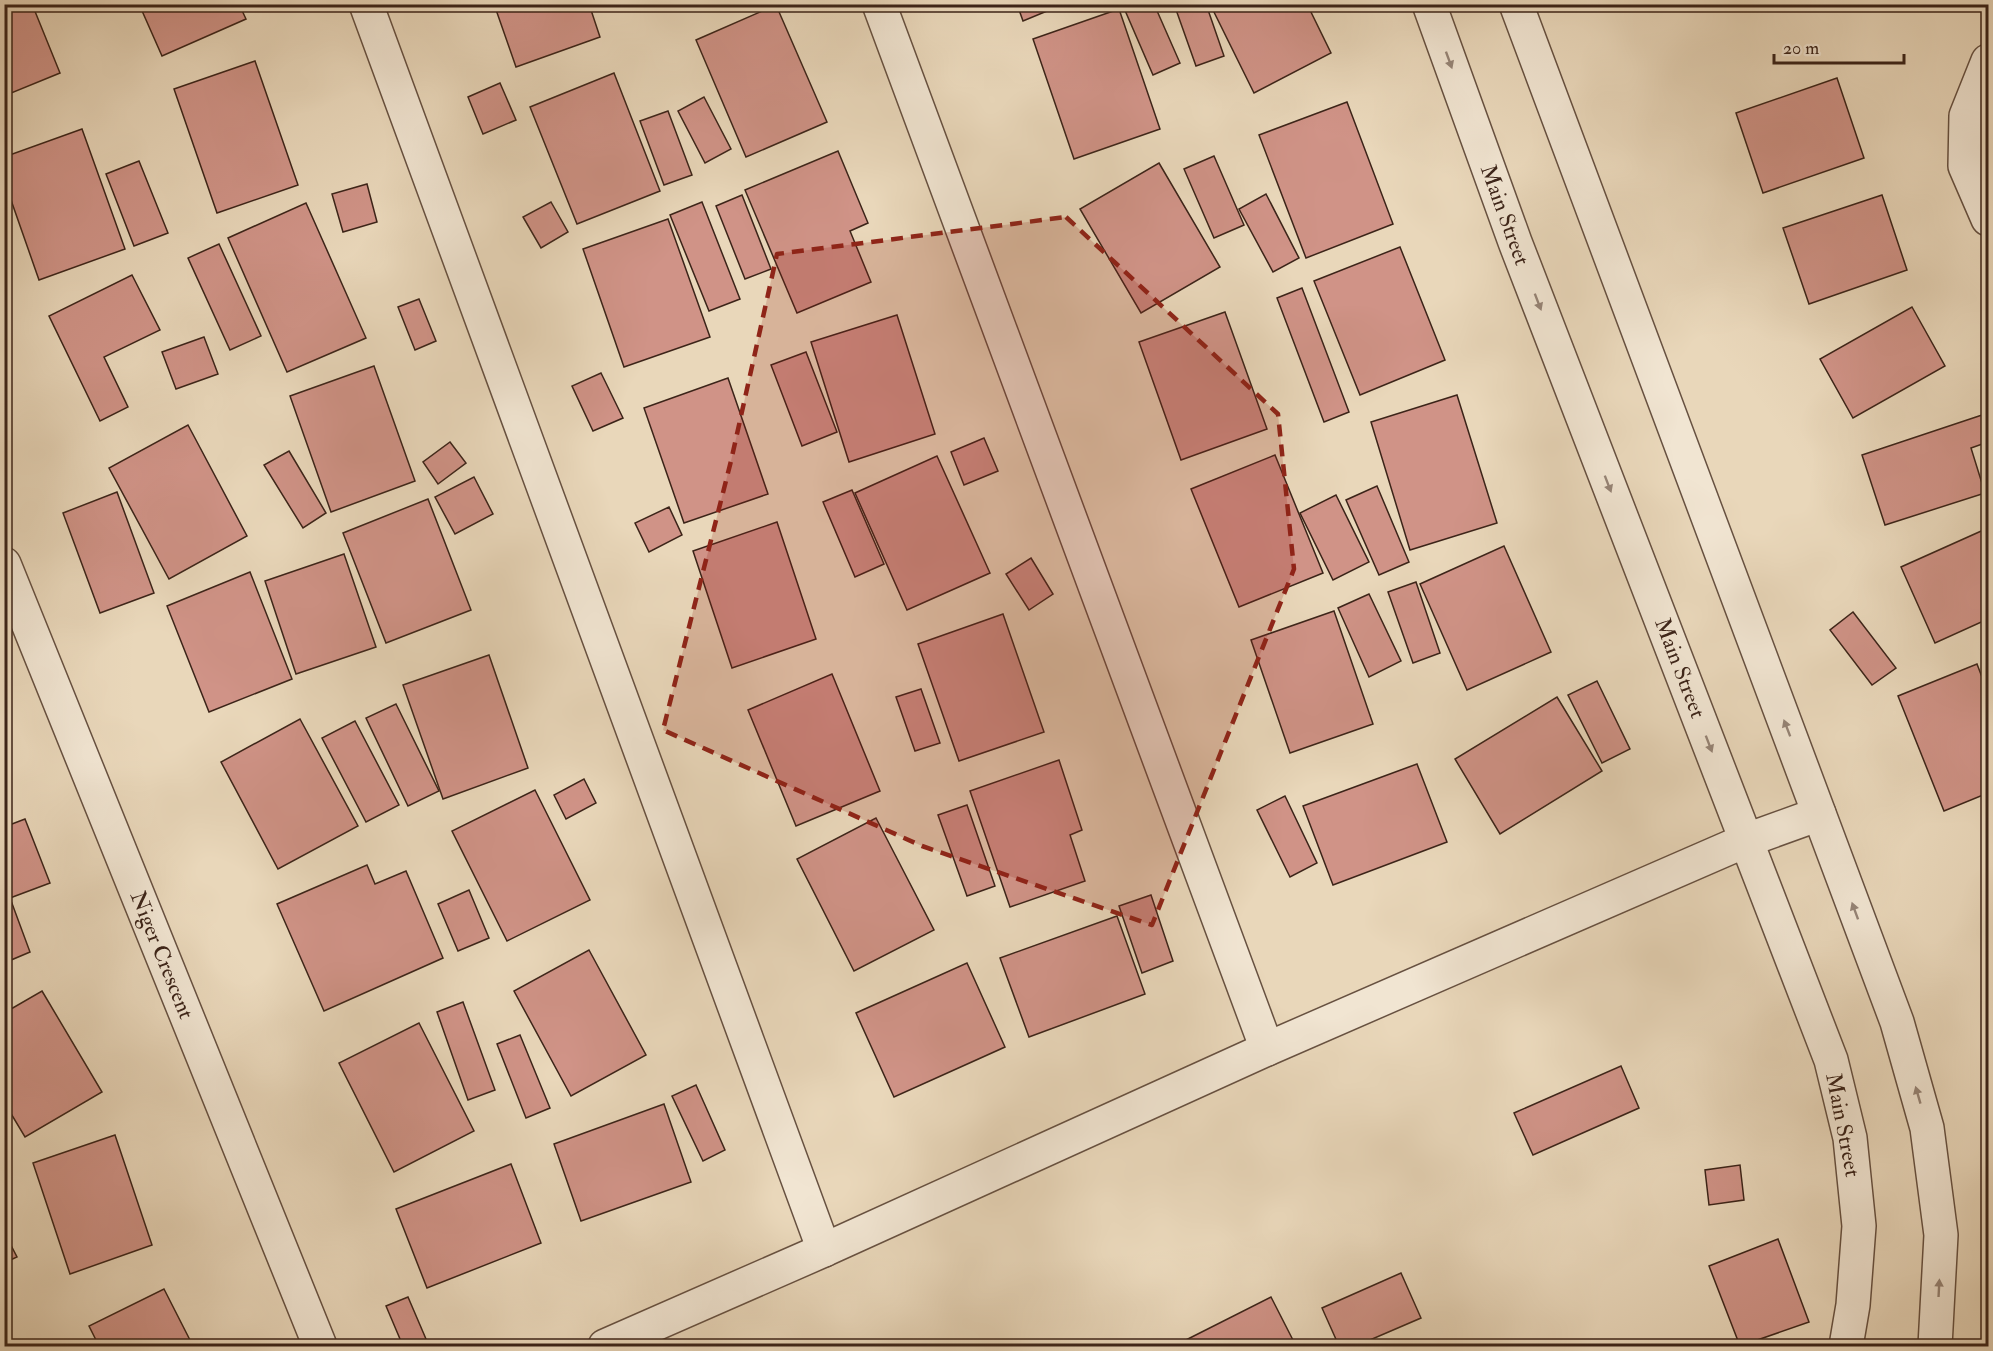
<svg xmlns="http://www.w3.org/2000/svg" width="1993" height="1351" font-family="'IM FELL Double Pica',serif">
<style>
.building{fill:#d09387;stroke:#3c2419;stroke-width:1.5}
.lines{fill:none;stroke-linecap:round;stroke-linejoin:round}
.minor-casing{stroke:#675141;stroke-width:36}
.minor{stroke:#f1e5d2;stroke-width:33}
.oneway{fill:#968476}
.marked{fill:#8f2418;fill-opacity:0.2;stroke:#8f2418;stroke-width:4.5;stroke-dasharray:12 8;stroke-linejoin:round}
.labels{text-anchor:middle;dominant-baseline:central;stroke-width:4.5;stroke-linejoin:round;paint-order:stroke}
.street-label{font-size:22px;fill:#3c2419;stroke:#f1e5d2}
</style>
<rect width="100%" height="100%" fill="#e9d7ba"/>
<filter id="stains"><feTurbulence type="fractalNoise" baseFrequency=".00333" numOctaves="4"/><feColorMatrix values="0 0 0 0 .2 0 0 0 0 .09 0 0 0 0 .02 0 0 0 .5 -.17"/></filter>
<radialGradient id="worn" r=".72"><stop offset=".6" stop-color="#630" stop-opacity="0"/><stop offset="1" stop-color="#630" stop-opacity=".3"/></radialGradient>
<g class="building">
<path d="M 4,4 L 32,4 L 60,73 L 4,96 Z"/>
<path d="M 139,4 L 239,4 L 246,19 L 162,56 Z"/>
<path d="M 494,4 L 589,4 L 600,37 L 516,67 Z"/>
<path d="M 1017,4 L 1064,4 L 1023,21 Z"/>
<path d="M 1132,4 L 1154,4 L 1180,63 L 1153,75 L 1124,8 Z"/>
<path d="M 1174,4 L 1206,4 L 1224,56 L 1196,66 Z"/>
<path d="M 1210,4 L 1307,4 L 1331,53 L 1254,93 Z"/>
<path d="M 776,5 L 827,122 L 746,157 L 696,40 Z"/>
<path d="M 1119,9 L 1160,129 L 1074,159 L 1033,39 Z"/>
<path d="M 255,61 L 298,185 L 217,213 L 174,89 Z"/>
<path d="M 614,73 L 660,191 L 577,224 L 530,107 Z"/>
<path d="M 1837,78 L 1864,158 L 1763,193 L 1736,113 Z"/>
<path d="M 500,83 L 516,120 L 483,134 L 468,97 Z"/>
<path d="M 704,97 L 731,149 L 705,163 L 678,111 Z"/>
<path d="M 1347,102 L 1393,224 L 1306,258 L 1259,135 Z"/>
<path d="M 668,111 L 692,175 L 664,185 L 640,121 Z"/>
<path d="M 82,129 L 125,249 L 39,280 L 4,180 L 4,157 Z"/>
<path d="M 838,151 L 868,223 L 850,231 L 871,282 L 797,313 L 745,190 Z"/>
<path d="M 1214,156 L 1244,225 L 1214,238 L 1184,169 Z"/>
<path d="M 139,161 L 168,233 L 134,246 L 106,174 Z"/>
<path d="M 1159,163 L 1220,267 L 1141,313 L 1080,209 Z"/>
<path d="M 367,184 L 377,222 L 343,232 L 332,194 Z"/>
<path d="M 1266,194 L 1299,258 L 1273,272 L 1239,209 Z"/>
<path d="M 742,195 L 771,269 L 745,279 L 716,206 Z"/>
<path d="M 1882,195 L 1907,270 L 1809,304 L 1783,228 Z"/>
<path d="M 551,202 L 568,232 L 541,248 L 523,217 Z"/>
<path d="M 702,202 L 740,299 L 709,311 L 670,215 Z"/>
<path d="M 306,203 L 366,338 L 287,372 L 228,238 Z"/>
<path d="M 668,219 L 710,337 L 624,367 L 583,249 Z"/>
<path d="M 219,244 L 261,336 L 230,350 L 188,258 Z"/>
<path d="M 1400,247 L 1445,360 L 1360,395 L 1314,281 Z"/>
<path d="M 132,275 L 160,330 L 104,357 L 128,407 L 100,421 L 49,316 Z"/>
<path d="M 1302,288 L 1349,412 L 1324,422 L 1277,298 Z"/>
<path d="M 419,299 L 436,341 L 415,350 L 398,307 Z"/>
<path d="M 1912,307 L 1945,366 L 1853,418 L 1820,359 Z"/>
<path d="M 1225,312 L 1267,429 L 1181,460 L 1139,342 Z"/>
<path d="M 897,315 L 935,434 L 849,462 L 811,342 Z"/>
<path d="M 204,337 L 218,374 L 176,389 L 162,352 Z"/>
<path d="M 806,352 L 837,432 L 802,446 L 771,365 Z"/>
<path d="M 374,366 L 415,481 L 331,512 L 290,396 Z"/>
<path d="M 601,373 L 623,418 L 593,431 L 572,386 Z"/>
<path d="M 728,378 L 768,494 L 684,523 L 644,408 Z"/>
<path d="M 1457,395 L 1497,523 L 1410,550 L 1371,422 Z"/>
<path d="M 1982,415 L 1988,442 L 1971,448 L 1985,493 L 1885,525 L 1862,455 Z"/>
<path d="M 188,425 L 247,536 L 169,579 L 109,468 Z"/>
<path d="M 984,438 L 998,471 L 964,485 L 951,452 Z"/>
<path d="M 450,442 L 466,463 L 438,484 L 423,462 Z"/>
<path d="M 289,451 L 326,513 L 303,528 L 264,465 Z"/>
<path d="M 1275,455 L 1323,573 L 1239,607 L 1191,489 Z"/>
<path d="M 937,456 L 990,573 L 907,610 L 855,493 Z"/>
<path d="M 474,477 L 493,514 L 455,534 L 435,497 Z"/>
<path d="M 1377,486 L 1409,562 L 1379,575 L 1346,500 Z"/>
<path d="M 852,490 L 884,564 L 855,577 L 823,502 Z"/>
<path d="M 117,492 L 154,593 L 100,613 L 63,513 Z"/>
<path d="M 1336,495 L 1369,562 L 1333,580 L 1300,513 Z"/>
<path d="M 428,499 L 471,610 L 386,643 L 343,533 Z"/>
<path d="M 669,507 L 682,535 L 649,552 L 635,523 Z"/>
<path d="M 777,522 L 816,639 L 732,668 L 693,551 Z"/>
<path d="M 1988,528 L 1988,619 L 1935,643 L 1901,567 Z"/>
<path d="M 1504,546 L 1551,652 L 1467,690 L 1420,584 Z"/>
<path d="M 344,554 L 376,647 L 296,674 L 265,581 Z"/>
<path d="M 1031,558 L 1053,594 L 1029,610 L 1006,574 Z"/>
<path d="M 250,572 L 292,679 L 209,712 L 167,606 Z"/>
<path d="M 1416,582 L 1440,653 L 1413,663 L 1388,592 Z"/>
<path d="M 1369,594 L 1401,661 L 1369,677 L 1338,608 Z"/>
<path d="M 1334,611 L 1373,724 L 1290,753 L 1251,640 Z"/>
<path d="M 1853,612 L 1896,668 L 1872,685 L 1830,630 Z"/>
<path d="M 1003,614 L 1044,732 L 959,761 L 918,644 Z"/>
<path d="M 489,655 L 528,768 L 443,799 L 403,685 Z"/>
<path d="M 1977,664 L 1988,693 L 1988,793 L 1944,811 L 1898,696 Z"/>
<path d="M 832,674 L 880,791 L 796,826 L 748,710 Z"/>
<path d="M 1597,681 L 1630,749 L 1602,763 L 1568,695 Z"/>
<path d="M 921,689 L 940,743 L 915,751 L 896,697 Z"/>
<path d="M 1557,697 L 1602,771 L 1500,834 L 1455,759 Z"/>
<path d="M 396,704 L 439,791 L 408,806 L 366,718 Z"/>
<path d="M 300,719 L 358,826 L 278,869 L 221,762 Z"/>
<path d="M 355,721 L 399,805 L 366,822 L 322,738 Z"/>
<path d="M 1059,760 L 1082,830 L 1070,835 L 1085,881 L 1010,907 L 970,791 Z"/>
<path d="M 1417,764 L 1447,842 L 1333,885 L 1303,806 Z"/>
<path d="M 584,779 L 596,803 L 566,819 L 554,795 Z"/>
<path d="M 535,790 L 590,900 L 507,941 L 452,831 Z"/>
<path d="M 1285,796 L 1317,863 L 1290,877 L 1257,810 Z"/>
<path d="M 967,805 L 995,886 L 967,896 L 938,815 Z"/>
<path d="M 876,818 L 934,930 L 854,971 L 797,859 Z"/>
<path d="M 25,819 L 50,883 L 10,898 L 30,952 L 4,963 L 4,827 Z"/>
<path d="M 367,865 L 375,884 L 406,871 L 443,958 L 324,1011 L 277,904 Z"/>
<path d="M 469,890 L 489,938 L 458,951 L 438,904 Z"/>
<path d="M 1151,895 L 1173,961 L 1142,973 L 1119,906 Z"/>
<path d="M 1117,916 L 1145,994 L 1029,1037 L 1000,958 Z"/>
<path d="M 589,950 L 646,1055 L 571,1096 L 514,991 Z"/>
<path d="M 967,963 L 1005,1047 L 894,1097 L 856,1013 Z"/>
<path d="M 42,991 L 102,1092 L 25,1137 L 4,1102 L 4,1013 Z"/>
<path d="M 463,1002 L 495,1090 L 468,1100 L 437,1012 Z"/>
<path d="M 419,1023 L 474,1131 L 394,1172 L 339,1063 Z"/>
<path d="M 520,1035 L 550,1108 L 526,1118 L 497,1044 Z"/>
<path d="M 1621,1066 L 1639,1108 L 1533,1155 L 1514,1113 Z"/>
<path d="M 696,1085 L 725,1150 L 703,1161 L 672,1096 Z"/>
<path d="M 664,1104 L 691,1182 L 581,1221 L 554,1144 Z"/>
<path d="M 115,1135 L 152,1245 L 70,1274 L 33,1163 Z"/>
<path d="M 511,1164 L 541,1243 L 427,1288 L 396,1209 Z"/>
<path d="M 1740,1165 L 1744,1200 L 1709,1205 L 1705,1170 Z"/>
<path d="M 4,1232 L 17,1257 L 4,1263 Z"/>
<path d="M 1778,1239 L 1809,1322 L 1740,1346 L 1709,1266 Z"/>
<path d="M 1401,1273 L 1421,1318 L 1356,1346 L 1339,1346 L 1322,1308 Z"/>
<path d="M 164,1289 L 193,1346 L 99,1346 L 89,1326 Z"/>
<path d="M 408,1297 L 429,1346 L 403,1346 L 386,1306 Z"/>
<path d="M 1271,1297 L 1296,1346 L 1174,1346 Z"/>
</g>
<g class="lines">
<g class="minor-casing">
<g id="minor">
<path d="M 366,4 L 824,1250"/>
<path d="M 879,4 L 1267,1049"/>
<path d="M 1429,4 L 1515,242 L 1831,1060 L 1850,1138 L 1859,1226 L 1853,1305 L 1846,1346"/>
<path d="M 1516,4 L 1897,1022 L 1927,1128 L 1941,1235 L 1935,1346"/>
<path d="M 1988,61 L 1966,116 L 1965,166 L 1988,219"/>
<path d="M 4,564 L 320,1346"/>
<path d="M 605,1346 L 824,1250 L 1267,1049 L 1747,840 L 1819,814"/>
</g>
</g>
<use href="#minor" class="minor"/>
</g>
<defs><path id="oneway-solid" d="M-6-.8H1V-3.2L6.5 0L1 3.2V.8H-6Z" transform="scale(1.5)"/></defs>
<g class="oneway">
<use href="#oneway-solid" transform="translate(1449 60) rotate(70)"/>
<use href="#oneway-solid" transform="translate(1538 302) rotate(69)"/>
<use href="#oneway-solid" transform="translate(1608 484) rotate(69)"/>
<use href="#oneway-solid" transform="translate(1787 728) rotate(-111)"/>
<use href="#oneway-solid" transform="translate(1709 744) rotate(69)"/>
<use href="#oneway-solid" transform="translate(1855 911) rotate(-110)"/>
<use href="#oneway-solid" transform="translate(1918 1095) rotate(-106)"/>
<use href="#oneway-solid" transform="translate(1939 1288) rotate(-87)"/>
</g>
<path class="marked" d="M 1066,217 L 1278,414 L 1294,569 L 1152,925 L 922,846 L 663,730 L 731,461 L 777,254 Z"/>
<g class="labels">
<g class="street-label">
<text transform="translate(1505 215) rotate(70)">Main Street</text>
<text transform="translate(1680 668) rotate(69)">Main Street</text>
<text transform="translate(162 955) rotate(68)">Niger Crescent</text>
<text transform="translate(1843 1125) rotate(79)">Main Street</text>
</g>
</g>
<rect width="1993" height="1351" fill="none" stroke="#e9d7ba" stroke-width="24"/>
<rect x="6" y="6" width="1981" height="1339" fill="none" stroke="#3c2419" stroke-width="3"/>
<rect x="12" y="12" width="1969" height="1327" fill="none" stroke="#3c2419" stroke-width="1.5"/>
<path d="M1774 54v9h130v-9" fill="none" stroke="#3c2419" stroke-width="3"/>
<text x="1783" y="54" font-size="18" fill="#3c2419" stroke="#f1e5d2" stroke-width="4.5" paint-order="stroke">20 m</text>
<rect width="100%" height="100%" filter="url(#stains)"/>
<rect width="100%" height="100%" fill="url(#worn)"/>
</svg>
